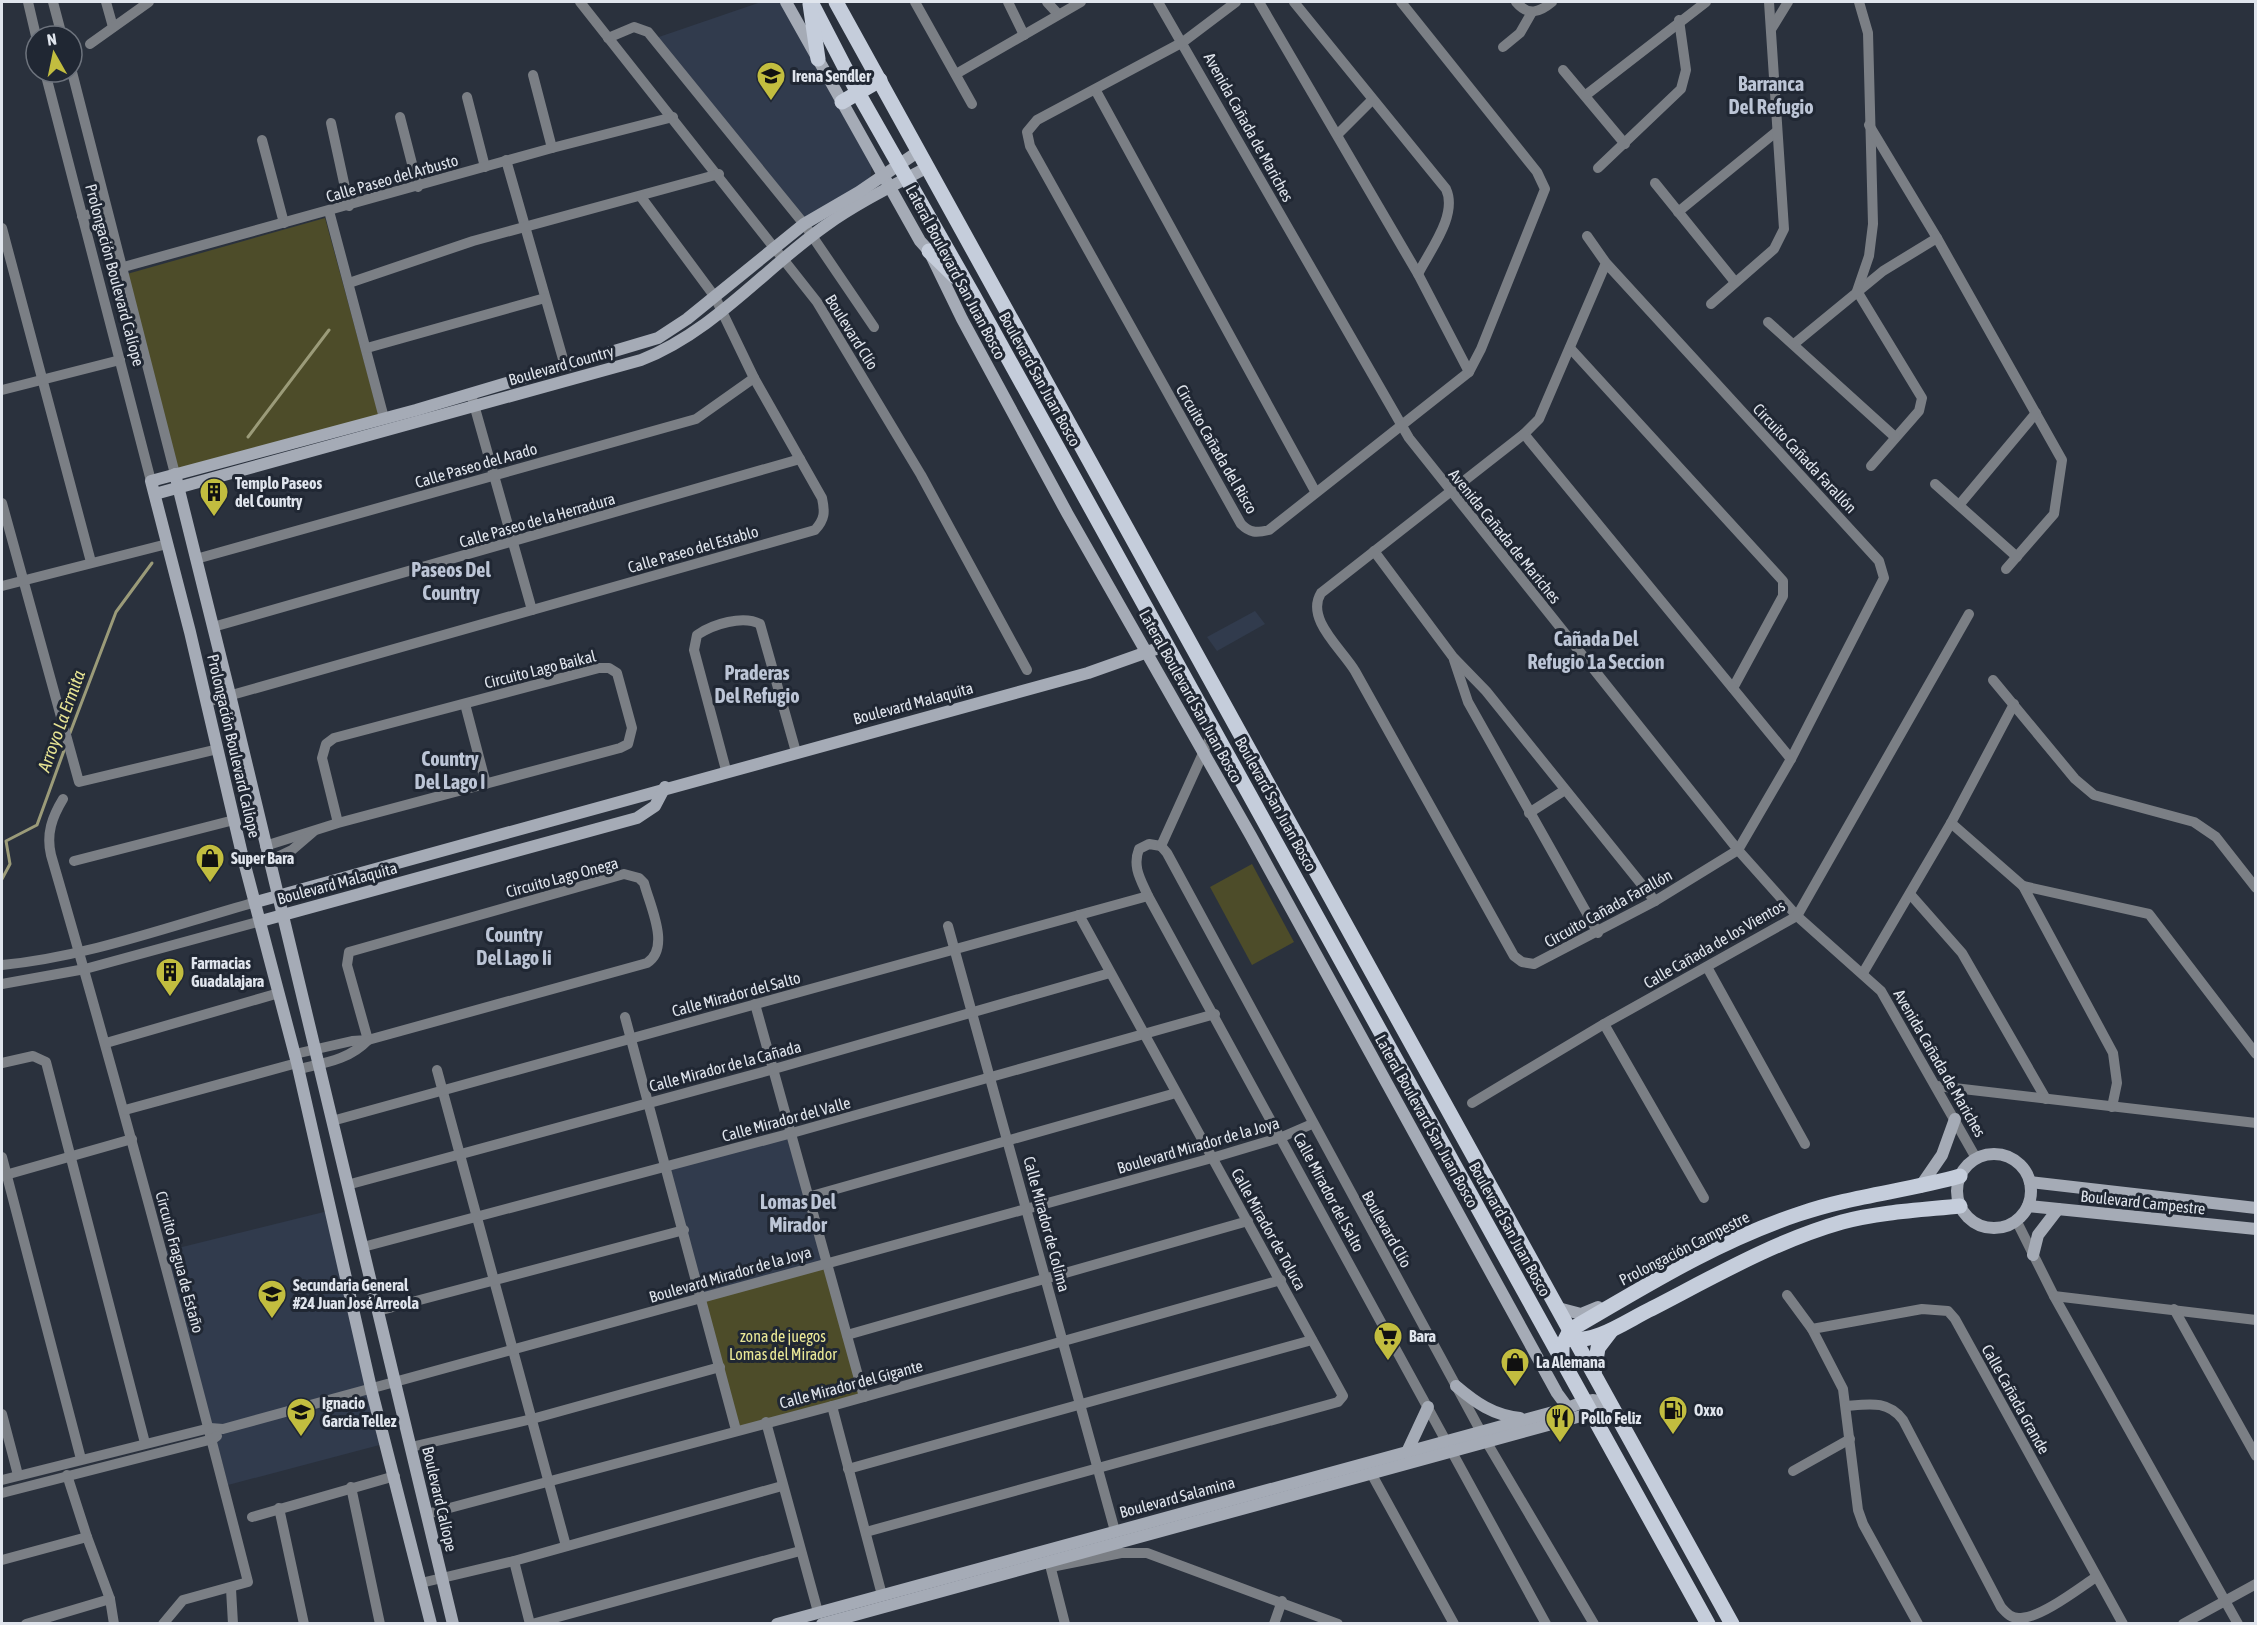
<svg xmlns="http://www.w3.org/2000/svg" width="2257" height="1625" font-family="'Asap Condensed',sans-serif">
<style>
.built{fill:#313b4d}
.green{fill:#4d4c29}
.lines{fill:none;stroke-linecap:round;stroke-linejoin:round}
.stream{stroke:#9b9b79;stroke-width:3}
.street{stroke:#7b7f85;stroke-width:10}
.secondary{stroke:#a5abb6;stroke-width:12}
.primary{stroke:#c5cddb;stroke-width:15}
.labels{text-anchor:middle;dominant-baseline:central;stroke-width:6;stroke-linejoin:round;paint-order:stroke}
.poi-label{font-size:16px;font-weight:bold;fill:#e0e5ed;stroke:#202733;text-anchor:start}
.street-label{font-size:16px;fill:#e0e5ed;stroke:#202733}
.park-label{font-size:16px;fill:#ebe997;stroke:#202733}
.water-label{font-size:18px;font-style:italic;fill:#e7e493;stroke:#202733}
.quarter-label{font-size:20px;font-weight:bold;fill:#bcc5d6;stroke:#202733}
</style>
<rect width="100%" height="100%" fill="#2a313d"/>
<g class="built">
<path d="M 761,2 L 780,2 L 872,163 L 870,180 L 803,225 L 656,38 Z"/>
<path d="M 1255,611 L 1265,624 L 1217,651 L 1207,637 Z"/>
<path d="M 792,1134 L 827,1260 L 702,1297 L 666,1167 Z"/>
<path d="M 332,1210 L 387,1443 L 228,1485 L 166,1251 Z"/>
</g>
<g class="green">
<path d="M 325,218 L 379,416 L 178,469 L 127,274 Z"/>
<path d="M 1252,864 L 1294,942 L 1252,965 L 1210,887 Z"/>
<path d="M 827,1260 L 866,1397 L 739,1432 L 702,1297 Z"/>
</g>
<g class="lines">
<g class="stream">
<path d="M 248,437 L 329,330"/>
<path d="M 70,733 L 116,612 L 152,563"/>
<path d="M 2,879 L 10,864 L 6,841 L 37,825 L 66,745"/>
</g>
<g class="street">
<path d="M 28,2 L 36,36"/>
<path d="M 53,2 L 62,36"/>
<path d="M 106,2 L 113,27"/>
<path d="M 580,2 L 817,302 L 921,475 L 1027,670"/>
<path d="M 915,2 L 972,104"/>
<path d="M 1008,2 L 1024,35"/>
<path d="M 1047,2 L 1058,14"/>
<path d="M 1158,2 L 1409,438 L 1738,850 L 1797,916 L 1881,991 L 1976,1158"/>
<path d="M 1236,2 L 1183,42 L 1037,120 L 1027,132 L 1030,146 L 1241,524 C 1250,533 1256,533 1269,530 L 1469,372 L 1481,349 L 1545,189 L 1537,172 L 1401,2"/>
<path d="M 1259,2 L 1418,274 L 1469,372"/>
<path d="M 1294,2 L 1446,189 C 1458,215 1430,250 1418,274"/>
<path d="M 1516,2 C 1528,16 1539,13 1552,2"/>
<path d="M 1859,2 L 1868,33 L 1873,224 L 1869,256 L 1857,291 L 1922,398 L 1919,411 L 1871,466"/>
<path d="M 1772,28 L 1788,2"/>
<path d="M 608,38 L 634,27 L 648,32 L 804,224 L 874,327"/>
<path d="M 90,44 L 149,2"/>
<path d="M 1503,47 L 1520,33 L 1532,12"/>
<path d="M 1563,70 L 1625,144"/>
<path d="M 45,72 L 151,481"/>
<path d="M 72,72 L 175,474"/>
<path d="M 956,74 L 1081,2"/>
<path d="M 533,75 L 552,148"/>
<path d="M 1096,91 L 1315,491"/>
<path d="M 1586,95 L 1706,2"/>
<path d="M 467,97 L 485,167"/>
<path d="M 400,117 L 418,187"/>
<path d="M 331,123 L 349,206"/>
<path d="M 1869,125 L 1937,238 L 2062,460 L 2054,514 L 2006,569"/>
<path d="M 1338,134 L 1372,100"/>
<path d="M 262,140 L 284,223"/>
<path d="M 506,160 L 565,366"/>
<path d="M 1598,168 L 1681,89 L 1686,70 L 1679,20"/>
<path d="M 1655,183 L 1735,282"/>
<path d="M 329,211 L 384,418"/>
<path d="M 1678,212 L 1776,132"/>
<path d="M 82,216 L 106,210"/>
<path d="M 2,228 L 91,562"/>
<path d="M 1587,236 L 1606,263 L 1879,561 L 1884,578 L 1791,759 L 1738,850 L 1655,901 L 1534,964 L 1522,962 L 1514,956 C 1461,861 1408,766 1355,671 C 1342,649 1305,619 1321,593 L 1524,434 L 1539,419 L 1606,263"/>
<path d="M 120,268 L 552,148 L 673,117"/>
<path d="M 349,283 L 473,241 L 719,174"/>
<path d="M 1711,304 L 1774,249 L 1784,229 L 1769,2"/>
<path d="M 1768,322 L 1895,437"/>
<path d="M 1794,344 L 1883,271 L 1937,238"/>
<path d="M 367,348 L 545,298"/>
<path d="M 1570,348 L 1783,581 L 1783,596 L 1733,688"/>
<path d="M 2,390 L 120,360"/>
<path d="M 471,394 L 532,610"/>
<path d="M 1524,434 L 1791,759"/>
<path d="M 1935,484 L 2017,557"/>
<path d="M 2,503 L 79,782 L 218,749"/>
<path d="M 1960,504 L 2036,413"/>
<path d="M 1374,551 L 1453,657 L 1486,691 L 1655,901"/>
<path d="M 196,559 L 696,419 L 754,378"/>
<path d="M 2,586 L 167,544"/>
<path d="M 213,627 L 800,459"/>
<path d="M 1454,660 L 1468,702 L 1598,933"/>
<path d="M 1993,680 L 2075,779 L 2094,795 L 2194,822 L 2216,837 L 2256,888"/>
<path d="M 207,702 L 815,530 C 825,519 825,512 822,498 L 754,378 L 715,297 L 641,197"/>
<path d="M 465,704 L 486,784"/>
<path d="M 726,770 L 694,650 L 697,635 C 713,624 743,615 760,624 L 796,752"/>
<path d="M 63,799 C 52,817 46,834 51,855 C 121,1096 186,1339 248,1582 L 183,1600 L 163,1624"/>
<path d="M 1529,813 L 1565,790"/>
<path d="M 1951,823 L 2023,886 L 2113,1053 L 2117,1083 L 2112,1107"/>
<path d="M 265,846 L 338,823 L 620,748 L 628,744 L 632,728 L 617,673 L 609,668 L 599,668 L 334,738 L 326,744 L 322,758 L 338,823"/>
<path d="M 1161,846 L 1149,844 L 1139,849 C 1132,867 1141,880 1148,896 L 1546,1624"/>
<path d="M 1161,846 L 1167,853 L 1486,1441 L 1594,1624"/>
<path d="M 1161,846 L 1214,729"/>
<path d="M 74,861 L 234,820"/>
<path d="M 269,861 L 292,850 L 313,832"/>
<path d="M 2023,886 L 2149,914 L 2256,1054"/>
<path d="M 1910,894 L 1962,953 L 2046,1099"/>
<path d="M 948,926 L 1115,1531"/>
<path d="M 2,965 C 87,957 173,925 256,902"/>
<path d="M 1707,967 L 1805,1144"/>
<path d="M 1863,973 L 1951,823 L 2014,704"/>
<path d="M 2,984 L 85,969 L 261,921"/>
<path d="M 755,1004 L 864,1397"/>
<path d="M 625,1017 L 736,1430"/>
<path d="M 1604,1024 L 1704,1198"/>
<path d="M 106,1043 L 279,993"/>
<path d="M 295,1054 L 352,1041 L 368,1040 L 647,963 C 671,948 650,906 644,883 L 639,878 L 624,874 L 349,952 L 347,965 L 368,1040"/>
<path d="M 2,1063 L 33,1056 L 46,1062 L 145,1443"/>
<path d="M 299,1069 C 324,1063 349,1060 368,1040"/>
<path d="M 437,1070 L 566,1546"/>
<path d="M 1937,1086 L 2256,1123"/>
<path d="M 1472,1103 L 1604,1024 L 1797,916 L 1969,614"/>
<path d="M 125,1110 L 297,1063"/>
<path d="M 332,1121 L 1148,896"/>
<path d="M 2,1157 L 81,1459"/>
<path d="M 2,1176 L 132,1139"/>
<path d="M 347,1185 L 774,1069 L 1110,973"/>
<path d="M 808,1197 L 1176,1093"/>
<path d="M 2016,1220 L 2054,1296 L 2238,1624"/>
<path d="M 363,1247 L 792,1133 L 1215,1014"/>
<path d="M 1787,1295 L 1812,1329 L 1843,1389 L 1858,1510 L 1863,1524 L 1918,1624"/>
<path d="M 2054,1296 L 2256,1320"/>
<path d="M 2174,1309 L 2256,1456"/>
<path d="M 378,1311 L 684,1230"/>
<path d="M 1812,1329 L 1922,1309 L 1948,1311 L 1955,1319 L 2123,1624"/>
<path d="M 847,1335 L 1248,1221"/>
<path d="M 832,1406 L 882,1595"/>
<path d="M 1846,1406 C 1869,1404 1888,1400 1903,1420 L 2001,1607 C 2007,1614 2012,1619 2021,1618 C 2042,1617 2078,1589 2096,1577"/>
<path d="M 2,1414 L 18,1475"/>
<path d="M 766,1422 L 818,1612"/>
<path d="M 411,1447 L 532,1419 L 720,1367"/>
<path d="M 848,1469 L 1312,1340"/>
<path d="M 1793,1471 L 1850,1439"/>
<path d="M 1371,1473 L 1454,1624"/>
<path d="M 67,1475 L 87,1537 L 110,1599 L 114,1624"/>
<path d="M 2,1480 L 210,1428 L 223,1429 L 1212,1158 L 1282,1137 L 1312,1124"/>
<path d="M 351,1487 L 380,1624"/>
<path d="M 2,1493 L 213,1439 L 217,1436"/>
<path d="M 279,1508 L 304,1624"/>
<path d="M 427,1514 L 832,1406 L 1281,1280"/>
<path d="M 252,1517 L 395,1476"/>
<path d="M 866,1532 L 1338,1402 L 1343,1396 L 1079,915"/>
<path d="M 2,1560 L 87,1537"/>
<path d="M 514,1561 L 530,1624"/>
<path d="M 1049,1561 L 1065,1624"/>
<path d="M 1051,1567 L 1121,1553 L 1147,1553 L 1338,1624"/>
<path d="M 421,1583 L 514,1561 L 782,1486"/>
<path d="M 231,1589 L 233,1624"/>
<path d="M 26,1624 L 110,1599"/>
<path d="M 532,1624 L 800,1551"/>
<path d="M 1274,1624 L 1282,1601"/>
<path d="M 2183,1624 L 2256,1584"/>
</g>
<g class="secondary">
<path d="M 786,2 L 920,241 L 929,251 L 962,319 L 1067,513 L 1251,836 L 1557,1393 L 1568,1408"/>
<path d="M 175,474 L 230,695 L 453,1624"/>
<path d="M 155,494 L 641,360 C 713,332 763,270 825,226 C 857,203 894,185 928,167"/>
<path d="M 256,902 L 1088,673 L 1167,645"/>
<path d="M 261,921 L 637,818 L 655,806 L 665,787"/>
<circle cx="1994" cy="1191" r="37"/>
<path d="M 2030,1182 L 2256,1208"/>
<path d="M 1920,1187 L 1942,1155 L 1955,1119"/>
<path d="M 2028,1206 L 2256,1229"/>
<path d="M 2033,1255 L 2038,1235 L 2058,1209"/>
<path d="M 1558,1308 L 1581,1314 L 1598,1307"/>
<path d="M 1456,1386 C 1476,1403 1493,1415 1520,1418"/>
<path d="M 1407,1452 L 1428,1407"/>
<path d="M 431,1624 L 371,1388 L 297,1063 L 242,854 L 190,632 L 151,481 L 416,410 L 658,338 L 687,319 L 804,224 L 859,192 L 919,151"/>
<path d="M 777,1624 L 1568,1408 C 1584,1401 1597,1394 1611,1409"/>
<path d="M 822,1624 L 1581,1416 L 1597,1408"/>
</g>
<g class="primary">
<path d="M 811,2 L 857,91 L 972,293 L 1708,1624"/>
<path d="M 836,2 L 1732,1624"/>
<path d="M 810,4 L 818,59"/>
<path d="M 842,102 L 880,80"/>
<path d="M 929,251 L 963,284"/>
<path d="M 1567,1339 C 1596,1344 1626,1321 1651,1309 C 1713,1277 1775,1241 1842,1222 C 1880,1212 1921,1210 1960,1206"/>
<path d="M 1562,1361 L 1562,1346 L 1570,1330 C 1644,1287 1717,1241 1799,1214 C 1851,1196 1907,1191 1960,1176"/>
<path d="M 1594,1373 L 1598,1348 L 1611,1331"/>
</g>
</g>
<defs>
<g id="university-pin" transform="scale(1.5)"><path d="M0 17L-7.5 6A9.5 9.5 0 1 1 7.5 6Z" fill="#c2bd3f" stroke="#202733"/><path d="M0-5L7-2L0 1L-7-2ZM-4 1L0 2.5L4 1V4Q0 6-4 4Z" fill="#111"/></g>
<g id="building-pin" transform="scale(1.5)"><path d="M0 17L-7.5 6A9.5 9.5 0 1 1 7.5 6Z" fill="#c2bd3f" stroke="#202733"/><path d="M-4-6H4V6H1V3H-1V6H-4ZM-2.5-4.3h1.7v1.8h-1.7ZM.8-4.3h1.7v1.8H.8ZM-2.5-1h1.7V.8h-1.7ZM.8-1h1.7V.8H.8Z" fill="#111"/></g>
<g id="shop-pin" transform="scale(1.5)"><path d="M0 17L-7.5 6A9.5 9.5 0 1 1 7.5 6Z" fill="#c2bd3f" stroke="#202733"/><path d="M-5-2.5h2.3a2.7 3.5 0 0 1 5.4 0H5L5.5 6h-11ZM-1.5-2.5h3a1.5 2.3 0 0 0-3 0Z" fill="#111"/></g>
<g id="school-pin" transform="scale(1.5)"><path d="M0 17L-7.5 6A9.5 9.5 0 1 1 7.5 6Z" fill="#c2bd3f" stroke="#202733"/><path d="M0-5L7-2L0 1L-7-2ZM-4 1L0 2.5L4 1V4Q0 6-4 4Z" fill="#111"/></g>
<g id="supermarket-pin" transform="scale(1.5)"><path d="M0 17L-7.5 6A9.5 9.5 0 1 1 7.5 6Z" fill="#c2bd3f" stroke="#202733"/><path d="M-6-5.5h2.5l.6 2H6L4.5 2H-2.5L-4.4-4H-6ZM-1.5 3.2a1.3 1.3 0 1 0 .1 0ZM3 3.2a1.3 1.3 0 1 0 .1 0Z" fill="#111"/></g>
<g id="fuel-pin" transform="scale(1.5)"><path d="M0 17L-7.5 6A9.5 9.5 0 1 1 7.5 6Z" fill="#c2bd3f" stroke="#202733"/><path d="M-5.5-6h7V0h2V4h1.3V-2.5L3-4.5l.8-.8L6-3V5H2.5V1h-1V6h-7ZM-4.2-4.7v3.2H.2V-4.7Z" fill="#111"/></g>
<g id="restaurant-pin" transform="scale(1.5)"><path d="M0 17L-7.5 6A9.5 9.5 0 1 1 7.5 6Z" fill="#c2bd3f" stroke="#202733"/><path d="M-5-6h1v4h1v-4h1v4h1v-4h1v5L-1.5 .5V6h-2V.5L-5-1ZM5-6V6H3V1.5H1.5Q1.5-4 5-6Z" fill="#111"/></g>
</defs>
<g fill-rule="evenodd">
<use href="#university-pin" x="771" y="76"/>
<use href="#building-pin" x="214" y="492"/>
<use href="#shop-pin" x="210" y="858"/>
<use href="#building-pin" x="170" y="972"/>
<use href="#school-pin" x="272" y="1294"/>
<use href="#supermarket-pin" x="1388" y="1336"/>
<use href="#shop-pin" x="1515" y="1362"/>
<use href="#fuel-pin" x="1673" y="1410"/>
<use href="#school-pin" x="301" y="1412"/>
<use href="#restaurant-pin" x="1560" y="1418"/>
</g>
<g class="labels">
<g class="poi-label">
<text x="792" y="76">Irena Sendler</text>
<text x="235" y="483">Templo Paseos<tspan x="235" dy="18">del Country</tspan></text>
<text x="231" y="858">Super Bara</text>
<text x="191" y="963">Farmacias<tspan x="191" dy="18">Guadalajara</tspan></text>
<text x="293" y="1285">Secundaria General<tspan x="293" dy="18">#24 Juan José Arreola</tspan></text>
<text x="1409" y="1336">Bara</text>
<text x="1536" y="1362">La Alemana</text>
<text x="322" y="1403">Ignacio<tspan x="322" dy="18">Garcia Tellez</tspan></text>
<text x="1694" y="1410">Oxxo</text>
<text x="1581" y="1418">Pollo Feliz</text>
</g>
<g class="street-label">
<text transform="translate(1249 127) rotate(61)">Avenida Cañada de Mariches</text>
<text transform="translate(392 178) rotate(-16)">Calle Paseo del Arbusto</text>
<text transform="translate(956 272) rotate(62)">Lateral Boulevard San Juan Bosco</text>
<text transform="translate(115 275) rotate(75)">Prolongación Boulevard Calíope</text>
<text transform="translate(852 332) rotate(58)">Boulevard Clío</text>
<text transform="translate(561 365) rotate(-16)">Boulevard Country</text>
<text transform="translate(1040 379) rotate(61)">Boulevard San Juan Bosco</text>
<text transform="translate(1217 449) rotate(60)">Circuito Cañada del Risco</text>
<text transform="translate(1805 458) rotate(47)">Circuito Cañada Farallón</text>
<text transform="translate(476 465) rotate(-16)">Calle Paseo del Arado</text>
<text transform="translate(537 520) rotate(-16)">Calle Paseo de la Herradura</text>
<text transform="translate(1505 536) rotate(51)">Avenida Cañada de Mariches</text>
<text transform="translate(693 549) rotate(-16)">Calle Paseo del Establo</text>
<text transform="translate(540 669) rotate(-14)">Circuito Lago Baikal</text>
<text transform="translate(1191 696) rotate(61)">Lateral Boulevard San Juan Bosco</text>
<text transform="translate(913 703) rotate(-15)">Boulevard Malaquita</text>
<text transform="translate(234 746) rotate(77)">Prolongación Boulevard Calíope</text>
<text transform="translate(1276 804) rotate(61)">Boulevard San Juan Bosco</text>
<text transform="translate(562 877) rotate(-15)">Circuito Lago Onega</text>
<text transform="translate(337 883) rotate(-15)">Boulevard Malaquita</text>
<text transform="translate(1608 908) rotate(-29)">Circuito Cañada Farallón</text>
<text transform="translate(1714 944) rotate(-30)">Calle Cañada de los Vientos</text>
<text transform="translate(736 994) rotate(-15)">Calle Mirador del Salto</text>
<text transform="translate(1940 1063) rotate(60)">Avenida Cañada de Mariches</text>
<text transform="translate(725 1066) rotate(-15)">Calle Mirador de la Cañada</text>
<text transform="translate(786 1119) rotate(-15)">Calle Mirador del Valle</text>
<text transform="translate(1427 1121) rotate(61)">Lateral Boulevard San Juan Bosco</text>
<text transform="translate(1198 1145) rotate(-16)">Boulevard Mirador de la Joya</text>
<text transform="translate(1329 1192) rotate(62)">Calle Mirador del Salto</text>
<text transform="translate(2143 1202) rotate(6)">Boulevard Campestre</text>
<text transform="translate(1047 1224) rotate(75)">Calle Mirador de Colima</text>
<text transform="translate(1269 1229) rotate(61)">Calle Mirador de Toluca</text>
<text transform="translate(1387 1229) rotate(61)">Boulevard Clío</text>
<text transform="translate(1510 1229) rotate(61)">Boulevard San Juan Bosco</text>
<text transform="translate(1684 1248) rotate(-27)">Prolongación Campestre</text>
<text transform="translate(180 1262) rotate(75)">Circuito Fragua de Estaño</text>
<text transform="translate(730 1274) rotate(-16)">Boulevard Mirador de la Joya</text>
<text transform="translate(851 1384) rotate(-15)">Calle Mirador del Gigante</text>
<text transform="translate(2016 1399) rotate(61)">Calle Cañada Grande</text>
<text transform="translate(1177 1497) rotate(-15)">Boulevard Salamina</text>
<text transform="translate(440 1499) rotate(77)">Boulevard Calíope</text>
</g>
<g class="park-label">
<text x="783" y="1336">zona de juegos<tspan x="783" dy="18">Lomas del Mirador</tspan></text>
</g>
<g class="water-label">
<text transform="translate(61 721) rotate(-70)">Arroyo La Ermita</text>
</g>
<g class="quarter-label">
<text x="1771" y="83">Barranca<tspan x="1771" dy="23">Del Refugio</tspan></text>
<text x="451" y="569">Paseos Del<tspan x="451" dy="23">Country</tspan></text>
<text x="1596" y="638">Cañada Del<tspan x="1596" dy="23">Refugio 1a Seccion</tspan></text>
<text x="757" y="672">Praderas<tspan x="757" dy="23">Del Refugio</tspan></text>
<text x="450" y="758">Country<tspan x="450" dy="23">Del Lago I</tspan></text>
<text x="514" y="934">Country<tspan x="514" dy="23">Del Lago Ii</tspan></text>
<text x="798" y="1201">Lomas Del<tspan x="798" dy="23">Mirador</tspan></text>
</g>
</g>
<rect width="2257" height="1625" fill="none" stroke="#e0e5ed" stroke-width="6"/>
<g transform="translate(54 54) rotate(351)"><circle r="28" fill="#202733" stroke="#6d737d" stroke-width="1.5"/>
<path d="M0-4.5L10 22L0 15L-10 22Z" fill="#c2bd3f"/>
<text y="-9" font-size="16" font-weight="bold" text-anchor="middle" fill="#e0e5ed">N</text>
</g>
</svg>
